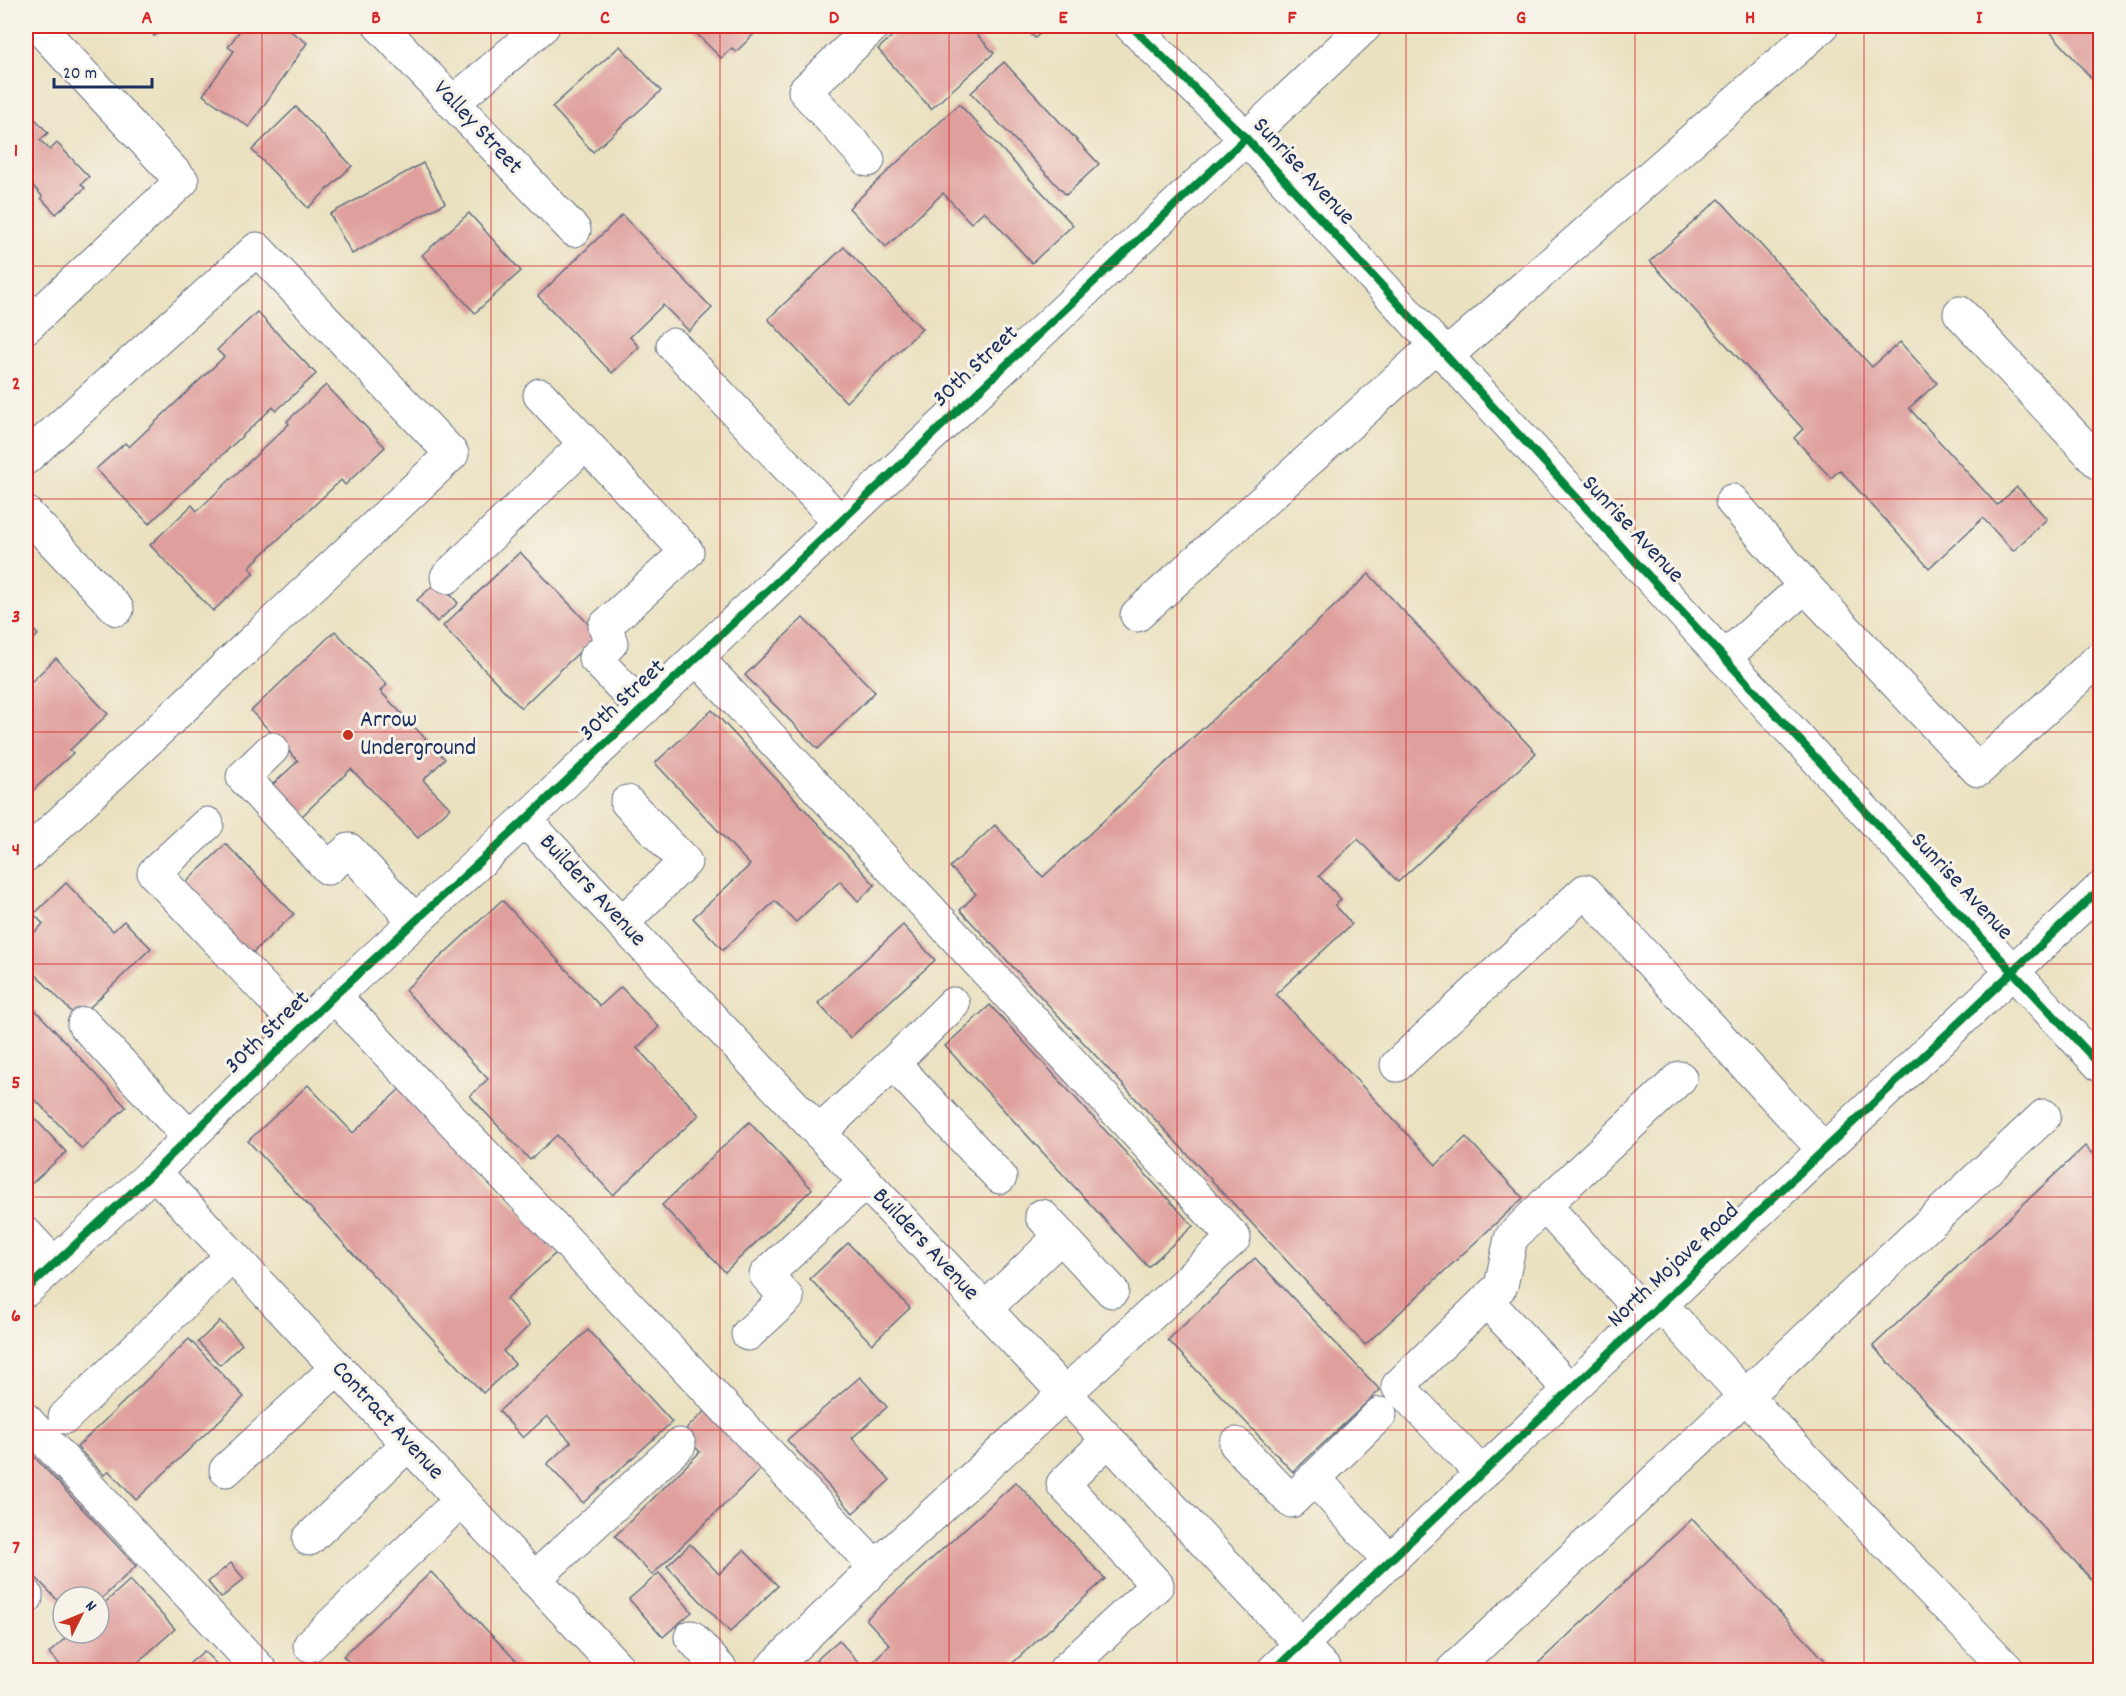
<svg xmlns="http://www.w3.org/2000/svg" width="2126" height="1696" font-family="Dekko,sans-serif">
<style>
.building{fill:#df9f9c}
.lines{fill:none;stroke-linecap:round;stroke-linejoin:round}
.minor-casing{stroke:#636d80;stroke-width:35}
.minor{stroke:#fff;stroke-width:33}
.cycleway-casing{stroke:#f7f3e8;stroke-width:11}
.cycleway{stroke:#00873e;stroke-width:8}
.grid{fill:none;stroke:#d62828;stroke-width:1.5;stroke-opacity:0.55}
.poi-dot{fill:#c8321e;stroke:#f7f3e8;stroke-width:2}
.labels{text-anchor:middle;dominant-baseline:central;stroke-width:6;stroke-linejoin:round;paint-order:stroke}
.street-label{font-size:24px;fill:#1b2f5e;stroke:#f7f3e8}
.poi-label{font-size:24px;fill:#1b2f5e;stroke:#f7f3e8;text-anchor:start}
.neatline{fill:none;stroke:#d62828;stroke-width:2}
.grid-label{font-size:20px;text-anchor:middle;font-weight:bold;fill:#d62828}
</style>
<rect width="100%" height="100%" fill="#f7f3e8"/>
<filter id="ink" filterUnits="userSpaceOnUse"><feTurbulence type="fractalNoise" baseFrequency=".0167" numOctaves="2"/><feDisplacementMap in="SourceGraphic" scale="12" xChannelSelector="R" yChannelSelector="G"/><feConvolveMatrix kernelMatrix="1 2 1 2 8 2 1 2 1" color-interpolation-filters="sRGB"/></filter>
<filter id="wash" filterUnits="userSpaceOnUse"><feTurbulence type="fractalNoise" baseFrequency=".008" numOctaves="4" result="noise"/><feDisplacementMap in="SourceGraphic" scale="24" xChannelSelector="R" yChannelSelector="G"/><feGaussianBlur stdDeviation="1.35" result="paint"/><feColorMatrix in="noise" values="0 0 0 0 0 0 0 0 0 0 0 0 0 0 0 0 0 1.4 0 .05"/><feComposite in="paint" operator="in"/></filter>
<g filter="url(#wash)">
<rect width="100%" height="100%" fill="#eae1c0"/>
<g id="blocks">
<g class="building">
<path d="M 148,26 L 174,26 L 154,36 Z"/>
<path d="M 243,26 L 283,26 L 307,43 L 249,127 L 203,95 L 234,51 L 228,47 Z"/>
<path d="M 689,26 L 762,26 L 736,52 L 732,48 L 721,58 Z"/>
<path d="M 903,26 L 969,26 L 994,53 L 931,109 L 878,49 Z"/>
<path d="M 1023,26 L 1049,26 L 1035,38 Z"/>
<path d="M 2045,26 L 2100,26 L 2100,88 Z"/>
<path d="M 620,46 L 661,91 L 593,152 L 552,107 Z"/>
<path d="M 1004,62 L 1099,164 L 1066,195 L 971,93 Z"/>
<path d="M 959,104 L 1073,225 L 1032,263 L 984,211 L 971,223 L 943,193 L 886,247 L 849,208 Z"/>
<path d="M 296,107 L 352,166 L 308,208 L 252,150 Z"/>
<path d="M 26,109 L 48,133 L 40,140 L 50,150 L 57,143 L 89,177 L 81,184 L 85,188 L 56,214 L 41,198 L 42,196 L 34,187 L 33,187 L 26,180 Z"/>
<path d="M 423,163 L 445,203 L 352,254 L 330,214 Z"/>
<path d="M 1719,199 L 1872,367 L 1900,342 L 1937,383 L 1909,408 L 1997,505 L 2017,487 L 2047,519 L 2013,551 L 1983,518 L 1929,568 L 1840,470 L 1831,478 L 1794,438 L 1803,429 L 1650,261 Z"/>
<path d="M 469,213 L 521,271 L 475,313 L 422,255 Z"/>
<path d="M 622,215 L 712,308 L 689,331 L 663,305 L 630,337 L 639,347 L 612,373 L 538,296 Z"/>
<path d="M 844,247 L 922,329 L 846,402 L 768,319 Z"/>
<path d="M 257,312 L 316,374 L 276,411 L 273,407 L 149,524 L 96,469 L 125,443 L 129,447 L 224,357 L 217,350 Z"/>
<path d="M 326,385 L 385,447 L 345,485 L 341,480 L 249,567 L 254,573 L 213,611 L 150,545 L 192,505 L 197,511 L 289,424 L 287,421 Z"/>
<path d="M 520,552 L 598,634 L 521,708 L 443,626 Z"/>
<path d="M 1369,574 L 1536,753 L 1398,882 L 1358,839 L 1319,876 L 1341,899 L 1335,905 L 1352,924 L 1276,994 L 1436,1165 L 1466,1137 L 1523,1198 L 1365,1345 L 960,910 L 976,894 L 950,867 L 995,825 L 1043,877 Z"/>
<path d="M 438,581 L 458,603 L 437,622 L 417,600 Z"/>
<path d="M 803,618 L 875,692 L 818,749 L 745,675 Z"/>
<path d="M 26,621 L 38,635 L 26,646 Z"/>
<path d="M 335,631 L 387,685 L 380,691 L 445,759 L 423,780 L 450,808 L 418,838 L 351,769 L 301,817 L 271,786 L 298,761 L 251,711 Z"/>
<path d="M 56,658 L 108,714 L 70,750 L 73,753 L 26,797 L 26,687 Z"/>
<path d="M 712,710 L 875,885 L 858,901 L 840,881 L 796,922 L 775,901 L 723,950 L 693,918 L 750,865 L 655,763 Z"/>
<path d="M 226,844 L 294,914 L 248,957 L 181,887 Z"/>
<path d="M 66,883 L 113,931 L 124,921 L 151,948 L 78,1019 L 26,964 L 26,941 L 43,924 L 34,914 Z"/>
<path d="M 502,900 L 600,1006 L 621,987 L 659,1027 L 637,1048 L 699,1115 L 613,1195 L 557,1135 L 530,1160 L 470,1096 L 488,1079 L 405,990 Z"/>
<path d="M 903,925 L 935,960 L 850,1038 L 818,1003 Z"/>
<path d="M 26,1000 L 126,1107 L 82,1149 L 26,1090 Z"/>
<path d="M 990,1005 L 1193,1226 L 1148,1267 L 945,1046 Z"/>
<path d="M 308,1085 L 353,1133 L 403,1086 L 557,1252 L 506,1299 L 530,1325 L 503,1351 L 515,1364 L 483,1393 L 248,1141 Z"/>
<path d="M 26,1109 L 66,1152 L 29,1186 L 26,1182 Z"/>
<path d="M 749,1122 L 812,1189 L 725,1272 L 662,1205 Z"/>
<path d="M 2085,1146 L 2100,1162 L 2100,1588 L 1873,1346 Z"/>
<path d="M 848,1243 L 910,1308 L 872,1344 L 810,1279 Z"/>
<path d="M 1255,1258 L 1380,1390 L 1293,1472 L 1168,1340 Z"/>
<path d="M 220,1321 L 242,1344 L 220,1365 L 198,1342 Z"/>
<path d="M 588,1330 L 672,1422 L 583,1503 L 547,1464 L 571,1442 L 547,1416 L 523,1438 L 499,1411 Z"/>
<path d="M 189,1339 L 244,1397 L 136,1500 L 109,1471 L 104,1475 L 77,1447 Z"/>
<path d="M 860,1377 L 887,1407 L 852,1438 L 890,1480 L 853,1513 L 787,1440 Z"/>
<path d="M 705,1411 L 761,1469 L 652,1575 L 615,1536 L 700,1452 L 682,1433 Z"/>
<path d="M 26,1448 L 136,1566 L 99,1601 L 99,1597 L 63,1597 L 63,1606 L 26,1567 Z"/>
<path d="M 1016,1482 L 1105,1579 L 1005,1670 L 805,1670 L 839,1640 L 864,1669 L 890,1645 L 866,1619 Z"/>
<path d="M 1692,1519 L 1834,1670 L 1531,1670 Z"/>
<path d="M 690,1544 L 719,1574 L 744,1550 L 778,1586 L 730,1632 L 667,1566 Z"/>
<path d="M 231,1563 L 244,1579 L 221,1598 L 208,1582 Z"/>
<path d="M 431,1572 L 525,1670 L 357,1670 L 343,1656 Z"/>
<path d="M 659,1573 L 692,1612 L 663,1637 L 629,1599 Z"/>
<path d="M 130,1580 L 175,1629 L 129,1670 L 65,1670 L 49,1653 L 71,1633 L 99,1633 L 99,1608 Z"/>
<path d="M 204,1651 L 222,1670 L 182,1670 Z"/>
</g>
</g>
</g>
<g filter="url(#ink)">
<use href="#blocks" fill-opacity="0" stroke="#636d80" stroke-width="1.5"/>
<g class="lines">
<g class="minor-casing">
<g id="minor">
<path d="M 380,26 L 574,230"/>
<path d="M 1131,26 L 1246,138 L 2013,972 L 2100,1065"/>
<path d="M 454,102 L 543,26"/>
<path d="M 868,160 L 805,91 L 873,26"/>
<path d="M 1960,313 L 2100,464"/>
<path d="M 26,327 L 182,181 L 38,26"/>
<path d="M 673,345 L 840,522"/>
<path d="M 1446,356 L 1822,26"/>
<path d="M 540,395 L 687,552 L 605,626 L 611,643 L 595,658 L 643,709"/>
<path d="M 26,458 L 257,249 L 452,454 L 26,855"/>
<path d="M 1732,501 L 1805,586"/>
<path d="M 26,513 L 117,609"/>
<path d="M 447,577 L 585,444"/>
<path d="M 1137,615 L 1436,345"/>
<path d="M 697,658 L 1234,1238 L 876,1567 L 770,1670"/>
<path d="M 1724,658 L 1805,586 L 1978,770 L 2100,658"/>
<path d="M 272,749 L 243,777 L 328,868 L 349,850 L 415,921"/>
<path d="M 525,820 L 1325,1670"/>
<path d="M 207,824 L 154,873 L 301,1028"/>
<path d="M 622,923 L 685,862 L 627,802"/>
<path d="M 334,996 L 876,1567"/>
<path d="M 84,1024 L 189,1137"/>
<path d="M 893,1063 L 953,1004"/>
<path d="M 1397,1065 L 1585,891 L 1824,1150"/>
<path d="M 819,1133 L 893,1063 L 1000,1177"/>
<path d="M 154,1172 L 620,1670"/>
<path d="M 1042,1216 L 1112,1291"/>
<path d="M 26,1234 L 54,1264"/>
<path d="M 26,1290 L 154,1172 L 334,996 L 525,820 L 1365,26"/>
<path d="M 1486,1300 L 1570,1390"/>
<path d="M 1661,1305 L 1745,1396 L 2008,1670"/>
<path d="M 985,1309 L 1061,1236"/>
<path d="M 1648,1317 L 1544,1205 L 1680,1078"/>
<path d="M 748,1334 L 787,1298 L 766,1275 L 865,1182"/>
<path d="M 65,1417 L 232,1256"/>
<path d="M 26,1420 L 260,1670"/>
<path d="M 1236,1444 L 1291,1501 L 1380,1414"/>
<path d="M 226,1470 L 337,1368"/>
<path d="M 1482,1474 L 1398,1386 L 1501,1286 L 1511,1238 L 1544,1205"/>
<path d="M 1314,1478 L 1390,1561"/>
<path d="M 309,1539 L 408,1444"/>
<path d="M 534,1579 L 679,1445"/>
<path d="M 26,1595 L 26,1598"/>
<path d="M 691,1637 L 721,1670"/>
<path d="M 310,1645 L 461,1500"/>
<path d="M 1065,1670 L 1157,1585 L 1063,1484 L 1108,1440"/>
<path d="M 1274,1670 L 2100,889"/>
<path d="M 1453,1670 L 2044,1116"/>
</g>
</g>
<use href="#minor" class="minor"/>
<g class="cycleway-casing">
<g id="cycleway">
<path d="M 1131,26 L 1246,138 L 2013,972 L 2100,1065"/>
<path d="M 26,1290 L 154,1172 L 334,996 L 525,820 L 1246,138"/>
<path d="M 1274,1670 L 2100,889"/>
</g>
</g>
<use href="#cycleway" class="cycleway"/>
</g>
</g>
<path class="grid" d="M 262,26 L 262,1670M 491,26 L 491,1670M 720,26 L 720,1670M 949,26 L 949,1670M 1177,26 L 1177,1670M 1406,26 L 1406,1670M 1635,26 L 1635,1670M 1864,26 L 1864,1670M 26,266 L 2100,266M 26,499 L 2100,499M 26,732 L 2100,732M 26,964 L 2100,964M 26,1197 L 2100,1197M 26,1430 L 2100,1430"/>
<circle class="poi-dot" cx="348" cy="735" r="6"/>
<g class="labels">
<g class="street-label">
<text transform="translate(477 128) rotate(47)">Valley Street</text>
<text transform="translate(1303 172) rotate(47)">Sunrise Avenue</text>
<text transform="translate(976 367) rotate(-43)">30th Street</text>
<text transform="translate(1632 530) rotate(47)">Sunrise Avenue</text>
<text transform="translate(623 701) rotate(-43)">30th Street</text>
<text transform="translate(1961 887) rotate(47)">Sunrise Avenue</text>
<text transform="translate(592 891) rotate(47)">Builders Avenue</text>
<text transform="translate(268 1033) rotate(-44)">30th Street</text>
<text transform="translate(925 1245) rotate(47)">Builders Avenue</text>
<text transform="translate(1674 1266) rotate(-43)">North Mojave Road</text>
<text transform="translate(387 1421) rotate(47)">Contract Avenue</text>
</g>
<g class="poi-label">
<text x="360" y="721">Arrow<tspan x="360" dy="28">Underground</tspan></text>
</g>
</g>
<rect width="2126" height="1696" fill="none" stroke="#f7f3e8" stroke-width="66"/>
<g transform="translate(81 1615) rotate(47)"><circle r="28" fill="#f7f3e8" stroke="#9fa5b1" stroke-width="1.5"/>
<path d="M0-4.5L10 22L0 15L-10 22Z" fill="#c8321e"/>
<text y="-9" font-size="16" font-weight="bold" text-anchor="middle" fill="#1b2f5e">N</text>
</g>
<path d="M54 78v9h98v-9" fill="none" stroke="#1b2f5e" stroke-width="3"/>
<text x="63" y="78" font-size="18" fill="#1b2f5e" stroke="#f7f3e8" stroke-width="4.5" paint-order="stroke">20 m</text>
<rect x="33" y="33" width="2060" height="1630" class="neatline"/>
<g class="grid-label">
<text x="147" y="23">A</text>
<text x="376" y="23">B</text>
<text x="605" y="23">C</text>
<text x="834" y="23">D</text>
<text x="1063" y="23">E</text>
<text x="1292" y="23">F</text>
<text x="1521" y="23">G</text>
<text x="1750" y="23">H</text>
<text x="1979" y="23">I</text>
<text x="16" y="156">1</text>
<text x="16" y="389">2</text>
<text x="16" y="622">3</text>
<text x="16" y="855">4</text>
<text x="16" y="1088">5</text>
<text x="16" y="1321">6</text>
<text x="16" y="1553">7</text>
</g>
</svg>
